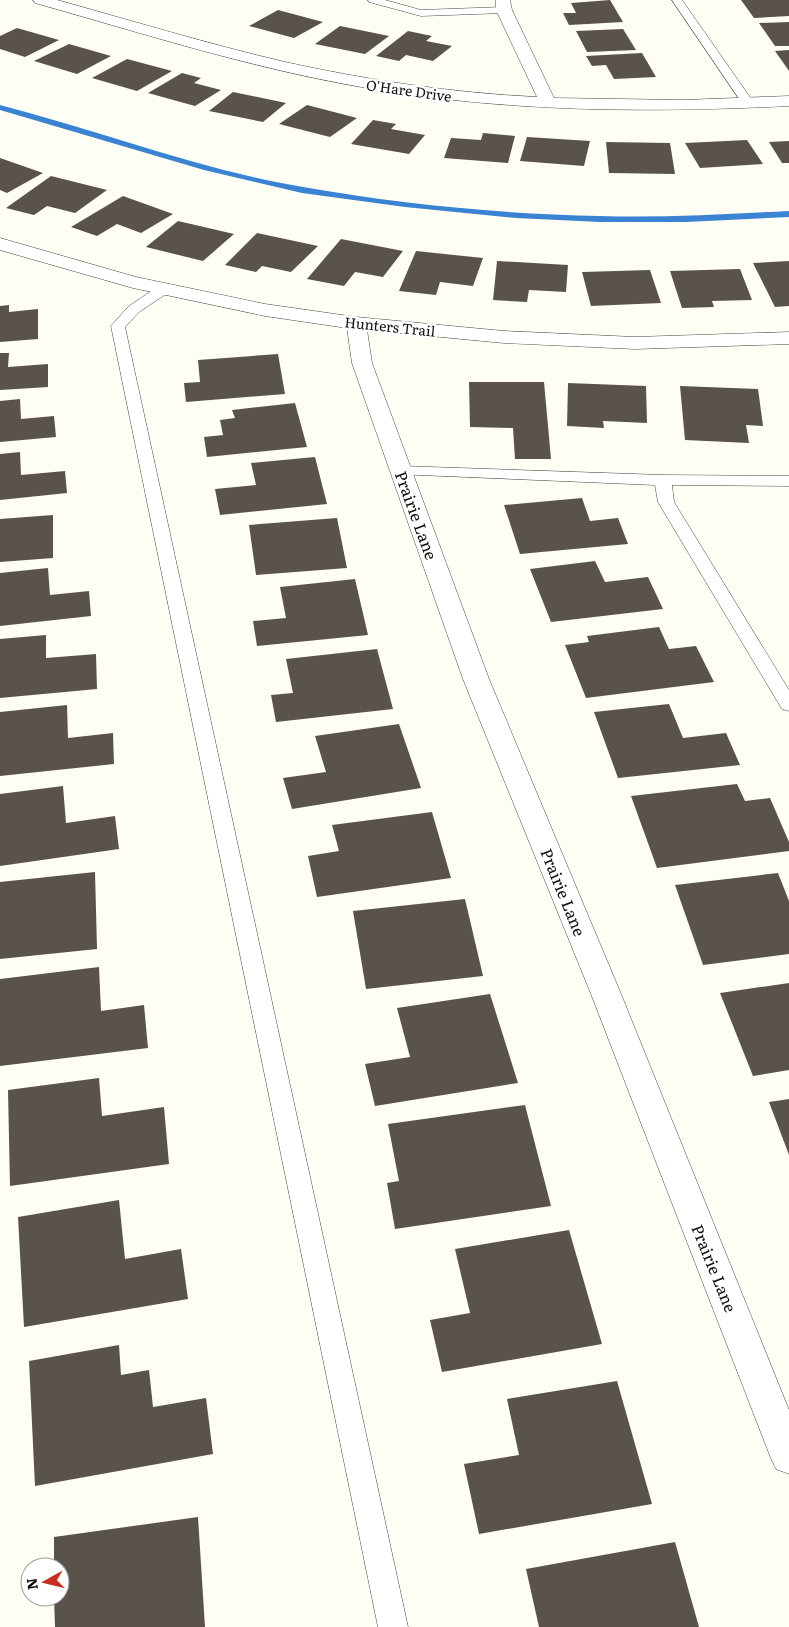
<svg xmlns="http://www.w3.org/2000/svg" width="789" height="1627" font-family="Literata,serif">
<style>
.lines{fill:none;stroke-linecap:round;stroke-linejoin:round}
.stream{fill:#3a83d3;fill-rule:evenodd}
.building{fill:#5a534c}
.service-casing{stroke:#434343;stroke-width:1}
.minor-casing{stroke:#434343;stroke-width:1}
.service{fill:#fff;fill-rule:evenodd}
.minor{fill:#fff;fill-rule:evenodd}
.labels{text-anchor:middle;dominant-baseline:central;stroke-width:5;stroke-linejoin:round;paint-order:stroke}
.far-street-label{font-size:14px;fill:#101010;stroke:#fff}
.street-label{font-size:16px;fill:#101010;stroke:#fff}
</style>
<rect width="100%" height="100%" fill="#fffef4"/>
<g class="lines">
<path class="stream" d="M 0,105 C 101,131 200,170 303,187 C 400,204 501,214 600,216 C 663,218 726,214 789,211 L 789,217 L 686,222 L 600,222 L 516,218 L 405,207 L 302,193 L 204,170 L 0,110 Z"/>
</g>
<g class="building">
<path d="M 610,0 L 623,22 L 569,25 L 563,13 L 576,13 L 571,3 Z"/>
<path d="M 741,0 L 789,0 L 789,16 L 754,18 Z"/>
<path d="M 278,10 L 323,22 L 294,38 L 249,26 Z"/>
<path d="M 789,22 L 789,46 L 775,46 L 759,23 Z"/>
<path d="M 340,26 L 389,36 L 365,54 L 315,44 Z"/>
<path d="M 17,28 L 59,40 L 25,57 L 0,49 L 0,36 Z"/>
<path d="M 623,29 L 636,50 L 587,52 L 576,31 Z"/>
<path d="M 408,31 L 432,36 L 426,41 L 452,46 L 433,61 L 406,55 L 399,61 L 376,56 Z"/>
<path d="M 69,44 L 111,56 L 77,74 L 34,61 Z"/>
<path d="M 789,50 L 789,71 L 775,51 Z"/>
<path d="M 642,53 L 656,77 L 614,79 L 606,65 L 592,66 L 586,56 Z"/>
<path d="M 127,59 L 172,71 L 137,91 L 92,78 Z"/>
<path d="M 182,73 L 201,78 L 194,83 L 221,90 L 195,106 L 148,93 Z"/>
<path d="M 233,92 L 286,103 L 263,122 L 209,111 Z"/>
<path d="M 307,105 L 357,118 L 330,137 L 279,124 Z"/>
<path d="M 373,120 L 396,124 L 391,129 L 425,135 L 409,154 L 351,144 Z"/>
<path d="M 483,133 L 515,136 L 508,163 L 444,158 L 451,138 L 481,140 Z"/>
<path d="M 527,137 L 590,141 L 584,166 L 520,161 Z"/>
<path d="M 747,140 L 763,164 L 700,168 L 685,143 Z"/>
<path d="M 789,141 L 789,163 L 782,163 L 769,142 Z"/>
<path d="M 606,142 L 670,143 L 675,174 L 609,173 Z"/>
<path d="M 0,158 L 43,173 L 7,193 L 0,190 Z"/>
<path d="M 51,176 L 107,190 L 75,213 L 47,206 L 34,215 L 6,208 Z"/>
<path d="M 123,196 L 173,214 L 141,233 L 117,224 L 97,236 L 71,227 Z"/>
<path d="M 178,221 L 234,234 L 203,261 L 146,247 Z"/>
<path d="M 257,233 L 318,246 L 291,272 L 262,266 L 256,272 L 225,265 Z"/>
<path d="M 341,239 L 403,251 L 383,277 L 355,272 L 344,286 L 307,279 Z"/>
<path d="M 416,251 L 483,258 L 473,286 L 440,282 L 436,295 L 399,291 Z"/>
<path d="M 497,261 L 568,265 L 566,292 L 529,290 L 527,302 L 493,300 Z"/>
<path d="M 789,261 L 789,306 L 775,307 L 753,263 Z"/>
<path d="M 740,269 L 752,300 L 712,301 L 714,307 L 682,308 L 670,271 Z"/>
<path d="M 650,270 L 661,303 L 591,306 L 582,272 Z"/>
<path d="M 9,305 L 9,312 L 38,309 L 38,339 L 0,342 L 0,306 Z"/>
<path d="M 0,353 L 9,353 L 8,367 L 48,364 L 48,387 L 0,390 Z"/>
<path d="M 278,354 L 285,394 L 186,402 L 184,383 L 200,382 L 198,360 Z"/>
<path d="M 469,382 L 544,382 L 551,459 L 515,459 L 513,428 L 470,427 Z"/>
<path d="M 568,383 L 646,386 L 647,423 L 603,421 L 604,428 L 567,426 Z"/>
<path d="M 680,386 L 758,389 L 763,426 L 746,425 L 749,443 L 685,440 Z"/>
<path d="M 20,399 L 21,419 L 54,416 L 56,437 L 0,442 L 0,401 Z"/>
<path d="M 295,403 L 307,447 L 207,457 L 204,437 L 223,435 L 220,420 L 235,418 L 232,410 Z"/>
<path d="M 20,452 L 21,475 L 65,471 L 67,493 L 0,500 L 0,454 Z"/>
<path d="M 315,457 L 327,504 L 220,515 L 215,489 L 256,485 L 251,463 Z"/>
<path d="M 582,498 L 590,521 L 618,518 L 628,544 L 520,554 L 504,505 Z"/>
<path d="M 53,515 L 53,558 L 0,562 L 0,519 Z"/>
<path d="M 337,518 L 347,568 L 256,575 L 249,525 Z"/>
<path d="M 595,561 L 605,582 L 648,577 L 663,609 L 551,622 L 530,569 Z"/>
<path d="M 48,568 L 50,595 L 89,591 L 91,616 L 0,626 L 0,573 Z"/>
<path d="M 355,579 L 368,635 L 257,646 L 253,621 L 286,618 L 280,587 Z"/>
<path d="M 659,627 L 669,649 L 696,646 L 714,682 L 586,698 L 565,645 L 589,642 L 587,636 Z"/>
<path d="M 46,635 L 46,658 L 96,654 L 97,689 L 0,698 L 0,639 Z"/>
<path d="M 377,649 L 393,709 L 276,722 L 271,695 L 293,693 L 286,659 Z"/>
<path d="M 669,704 L 683,738 L 726,733 L 740,765 L 618,778 L 594,712 Z"/>
<path d="M 67,705 L 68,738 L 113,733 L 114,764 L 0,776 L 0,712 Z"/>
<path d="M 399,724 L 421,788 L 292,809 L 283,778 L 326,772 L 315,736 Z"/>
<path d="M 737,784 L 745,801 L 770,798 L 789,842 L 789,851 L 657,868 L 631,796 Z"/>
<path d="M 63,786 L 66,823 L 115,816 L 119,849 L 0,866 L 0,794 Z"/>
<path d="M 432,812 L 451,878 L 317,897 L 308,856 L 339,851 L 332,825 Z"/>
<path d="M 95,872 L 97,949 L 0,959 L 0,882 Z"/>
<path d="M 778,873 L 789,901 L 789,954 L 703,965 L 675,885 Z"/>
<path d="M 465,899 L 483,976 L 366,989 L 353,911 Z"/>
<path d="M 99,967 L 101,1011 L 144,1005 L 148,1048 L 0,1066 L 0,979 Z"/>
<path d="M 789,983 L 789,1070 L 753,1076 L 720,993 Z"/>
<path d="M 490,994 L 518,1083 L 375,1106 L 365,1064 L 410,1057 L 397,1008 Z"/>
<path d="M 99,1078 L 102,1116 L 164,1107 L 169,1164 L 10,1186 L 8,1090 Z"/>
<path d="M 789,1099 L 789,1155 L 769,1102 Z"/>
<path d="M 525,1105 L 551,1206 L 395,1229 L 387,1183 L 399,1181 L 388,1124 Z"/>
<path d="M 119,1200 L 125,1259 L 181,1249 L 188,1299 L 24,1327 L 18,1217 Z"/>
<path d="M 569,1230 L 602,1344 L 442,1372 L 430,1320 L 470,1313 L 455,1249 Z"/>
<path d="M 119,1345 L 121,1375 L 149,1370 L 153,1407 L 206,1398 L 213,1454 L 35,1486 L 29,1361 Z"/>
<path d="M 617,1381 L 652,1504 L 479,1534 L 464,1464 L 519,1455 L 507,1399 Z"/>
<path d="M 198,1517 L 205,1627 L 55,1627 L 54,1597 L 60,1597 L 60,1567 L 54,1567 L 54,1537 Z"/>
<path d="M 675,1542 L 699,1627 L 539,1627 L 526,1569 Z"/>
</g>
<g class="lines">
<g class="service-casing">
<g id="service">
<path d="M 368,0 L 385,0 L 421,10 L 504,7 L 509,10 L 504,13 L 421,16 L 369,2 Z"/>
<path d="M 672,0 L 682,0 L 754,103 L 752,106 L 744,106 Z"/>
<path d="M 164,285 L 169,286 L 171,289 L 169,292 L 139,312 L 125,327 L 408,1627 L 378,1627 L 111,326 L 129,306 L 159,286 Z"/>
<path d="M 401,466 L 663,475 L 789,476 L 789,486 L 672,485 L 674,502 L 789,690 L 789,711 L 782,709 L 658,502 L 655,485 L 395,474 L 393,471 L 395,468 Z"/>
</g>
</g>
<g class="minor-casing">
<g id="minor">
<path d="M 33,0 L 57,0 C 133,21 208,44 285,62 C 367,80 452,93 537,97 L 496,10 L 496,0 L 510,0 L 512,10 L 554,98 L 683,100 L 789,96 L 789,106 C 647,113 507,112 367,88 C 254,69 145,34 35,3 Z"/>
<path d="M 0,238 L 136,277 L 265,304 L 356,317 L 504,331 L 635,337 L 789,332 L 789,344 L 635,349 L 504,343 L 367,330 L 372,363 L 489,679 L 621,994 L 789,1410 L 789,1474 L 776,1469 L 770,1456 L 591,994 L 463,679 L 352,363 L 347,328 L 265,316 L 133,288 L 0,250 Z"/>
</g>
</g>
<use href="#service" class="service"/>
<use href="#minor" class="minor"/>
</g>
<g class="labels">
<g class="far-street-label">
<text transform="translate(409 90) rotate(8)">O'Hare Drive</text>
<text transform="translate(390 326) rotate(6)">Hunters Trail</text>
</g>
<g class="street-label">
<text transform="translate(417 515) rotate(70)">Prairie Lane</text>
<text transform="translate(564 892) rotate(68)">Prairie Lane</text>
<text transform="translate(715 1268) rotate(68)">Prairie Lane</text>
</g>
</g>
<g transform="translate(45 1582) rotate(262)"><circle r="24" fill="#ffffff" stroke="#9f9f9f"/>
<path d="M0-4L9 19L0 12L-9 19Z" fill="#c72d21"/>
<text y="-8" font-size="14" font-weight="bold" text-anchor="middle" fill="#101010">N</text>
</g>
</svg>
